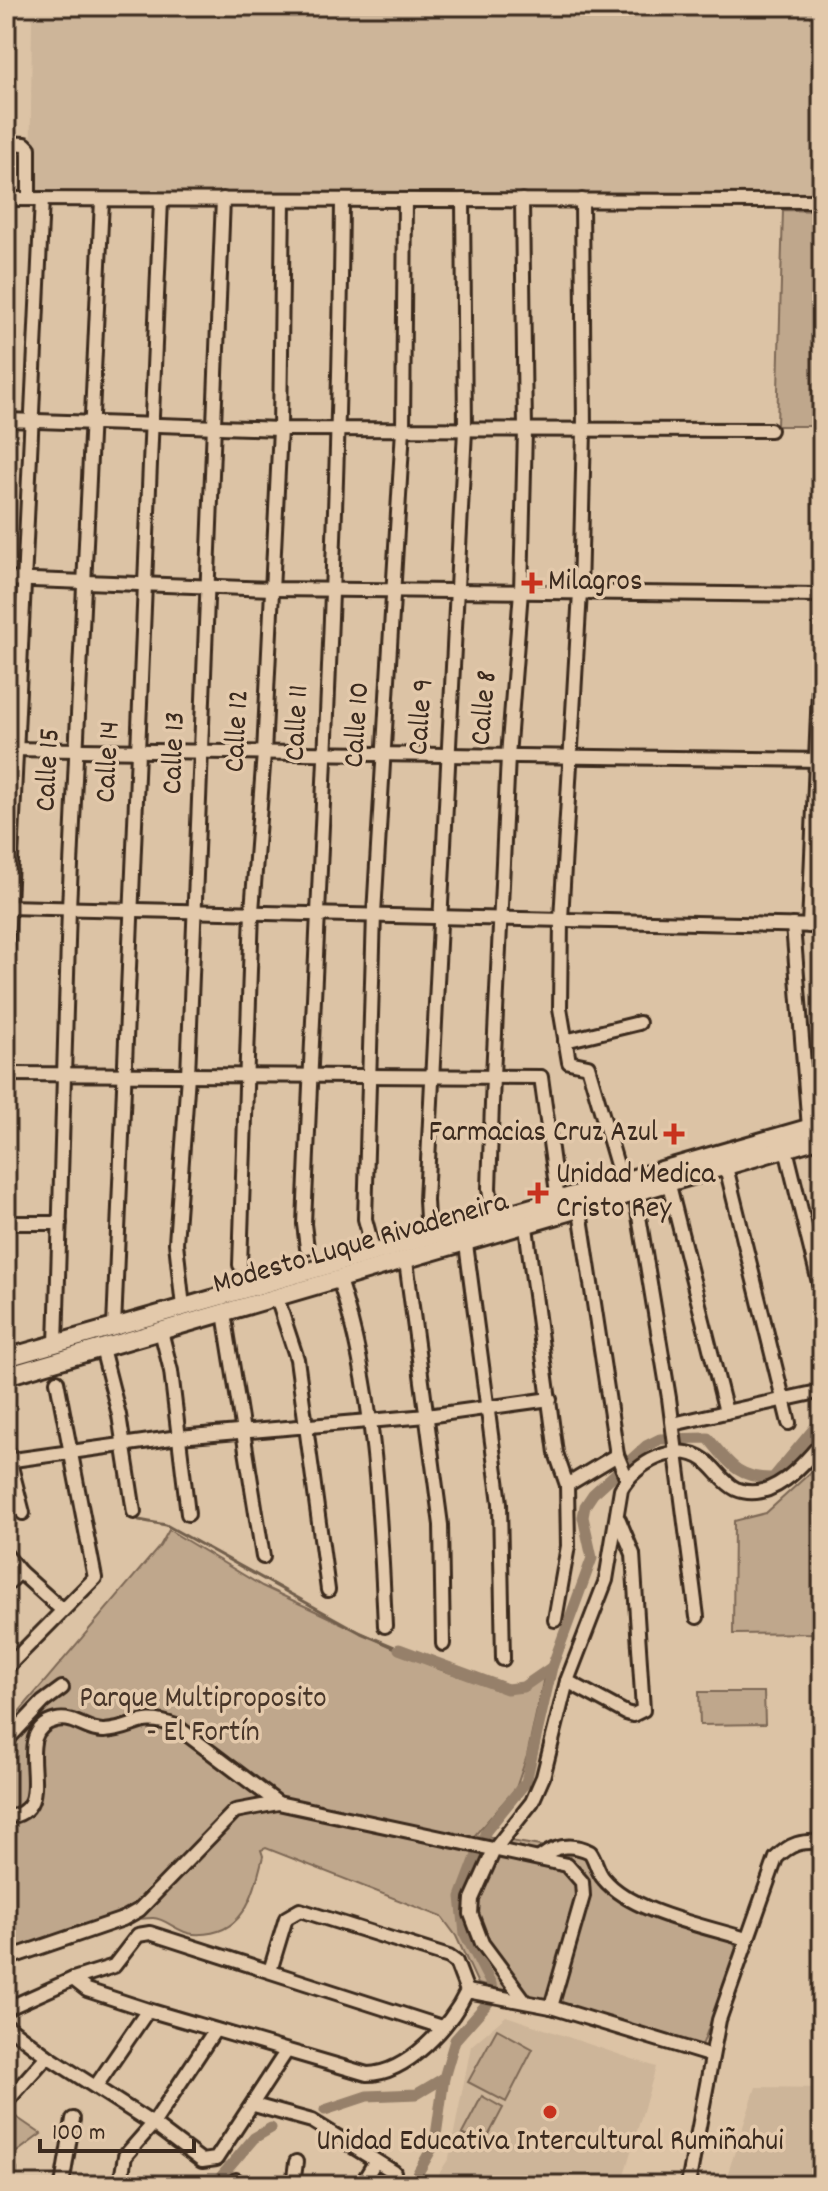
<svg xmlns="http://www.w3.org/2000/svg" width="828" height="2191" font-family="Dekko,sans-serif">
<style>
.built{fill:#cdb599}
.green{fill:#bfa78c;stroke:#7d6855;stroke-width:2}
.lines{fill:none;stroke-linecap:round;stroke-linejoin:round}
.stream{stroke:#725e4c;stroke-width:3}
.canal{stroke:#96806a;stroke-width:11}
.street-casing{stroke:#3b2a1e;stroke-width:18}
.secondary-casing{stroke:#3b2a1e;stroke-width:22}
.street{stroke:#e3c9ab;stroke-width:12}
.secondary{stroke:#e3c9ab;stroke-width:16}
.poi-dot{fill:#c8321e;stroke:#e3c9ab;stroke-width:3}
.labels{text-anchor:middle;dominant-baseline:central;stroke-width:7;stroke-linejoin:round;paint-order:stroke}
.poi-label{font-size:30px;fill:#3b2a1e;stroke:#e3c9ab;text-anchor:start}
.street-label{font-size:30px;fill:#3b2a1e;stroke:#e3c9ab}
.park-label{font-size:30px;fill:#483629;stroke:#e3c9ab}
</style>
<rect width="100%" height="100%" fill="#dcc3a5"/>
<filter id="ink" filterUnits="userSpaceOnUse"><feTurbulence type="fractalNoise" baseFrequency=".0125" numOctaves="2"/><feDisplacementMap in="SourceGraphic" scale="16" xChannelSelector="R" yChannelSelector="G"/><feConvolveMatrix kernelMatrix="1 2 1 2 8 2 1 2 1" color-interpolation-filters="sRGB"/></filter>
<g filter="url(#ink)">
<g class="built">
<path d="M 379,6 L 822,6 L 822,202 L 30,199 L 32,17 Z"/>
<path d="M 506,2016 L 656,2067 L 621,2185 L 432,2185 L 449,2158 L 471,2046 Z"/>
<path d="M 756,2087 L 822,2088 L 822,2185 L 724,2185 Z"/>
</g>
<g class="green">
<path d="M 783,210 L 822,211 L 822,426 L 777,426 Z"/>
<path d="M 822,1462 L 822,1633 L 733,1634 L 734,1521 L 766,1513 Z"/>
<path d="M 169,1530 L 262,1586 L 439,1669 L 509,1692 L 526,1689 L 544,1677 L 527,1756 L 516,1788 L 475,1835 L 587,1854 L 601,1887 L 617,1899 L 732,1940 L 737,1950 L 703,2043 L 699,2047 L 478,1984 L 456,1936 L 442,1917 L 266,1848 L 261,1850 L 263,1856 C 253,1897 244,1937 193,1934 C 178,1933 166,1918 153,1918 C 110,1918 47,1948 6,1963 L 6,1727 L 160,1546 Z"/>
<path d="M 699,1692 L 764,1692 L 765,1724 L 700,1725 Z"/>
<path d="M 497,2029 L 533,2049 L 506,2102 L 468,2082 Z"/>
<path d="M 482,2096 L 503,2108 L 484,2144 L 462,2134 Z"/>
<path d="M 6,2110 L 41,2134 L 6,2160 Z"/>
</g>
<g class="lines">
<path class="stream" d="M 139,1520 L 166,1525 L 361,1633 L 399,1649"/>
<g class="canal">
<path d="M 399,1649 L 507,1689 L 523,1687 L 552,1667"/>
<path d="M 325,2110 L 367,2096 L 417,2094 L 444,2078"/>
<path d="M 214,2185 L 254,2138 L 271,2128"/>
<path d="M 411,2185 L 435,2143 L 444,2078 L 455,2040 L 493,1997 L 491,1984 L 465,1934 L 461,1897 L 486,1831 L 526,1782 L 552,1667 L 592,1558 L 583,1517 L 585,1506 L 593,1494 L 646,1446 L 660,1439 L 708,1438 C 729,1463 738,1479 773,1478 L 822,1419"/>
</g>
<g class="street-casing">
<g id="street">
<path d="M 6,143 L 25,144 L 29,148 L 29,199"/>
<path d="M 6,199 L 822,201"/>
<path d="M 582,200 L 584,430 L 580,592 L 561,919 L 560,1008 L 569,1062 L 588,1066 L 622,1182"/>
<path d="M 6,420 L 280,429 L 770,430"/>
<path d="M 6,579 L 273,589 L 822,595"/>
<path d="M 6,749 L 822,760"/>
<path d="M 6,907 L 822,926"/>
<path d="M 793,925 L 809,1128"/>
<path d="M 809,926 L 822,619"/>
<path d="M 6,967 L 42,199"/>
<path d="M 565,1041 L 639,1023"/>
<path d="M 6,1074 L 541,1077 L 558,1200"/>
<path d="M 786,1149 L 822,1295"/>
<path d="M 726,1167 L 789,1423"/>
<path d="M 669,1185 L 726,1412 L 822,1391"/>
<path d="M 634,1186 L 669,1398 L 697,1617"/>
<path d="M 580,1211 L 617,1455 L 627,1479"/>
<path d="M 493,1219 L 489,1188 L 493,1076 L 508,756 L 521,591 L 525,430 L 522,200"/>
<path d="M 6,1223 L 60,1223"/>
<path d="M 526,1227 L 556,1453 L 567,1485 L 617,1455"/>
<path d="M 428,1238 L 426,1200 L 465,430 L 463,200"/>
<path d="M 466,1244 L 500,1503 L 503,1659"/>
<path d="M 307,1248 L 304,1224 C 318,883 339,541 342,200"/>
<path d="M 374,1253 L 365,1219 L 374,914 L 403,429 L 405,200"/>
<path d="M 406,1261 L 441,1525 L 443,1644"/>
<path d="M 240,1265 L 252,911 L 264,753 L 280,429 L 283,200"/>
<path d="M 339,1280 C 375,1389 380,1512 385,1626"/>
<path d="M 277,1298 L 297,1359 L 328,1590"/>
<path d="M 183,1307 L 176,1243 L 188,1075 L 223,199"/>
<path d="M 224,1313 L 263,1557"/>
<path d="M 114,1327 L 161,200"/>
<path d="M 161,1331 L 171,1371 L 188,1514"/>
<path d="M 56,1344 L 69,908 L 102,200"/>
<path d="M 102,1348 L 119,1415 L 134,1512"/>
<path d="M 673,1424 L 726,1412"/>
<path d="M 6,1447 L 23,1513"/>
<path d="M 6,1461 L 179,1437 L 427,1416 L 550,1399"/>
<path d="M 6,1555 L 20,1572 L 61,1609"/>
<path d="M 6,1585 L 20,1572"/>
<path d="M 555,1620 L 568,1546 L 567,1485"/>
<path d="M 6,1668 L 95,1578 L 57,1381"/>
<path d="M 567,1681 L 626,1713 L 633,1715 L 643,1710 L 633,1554 L 619,1520"/>
<path d="M 6,1741 L 43,1702 L 62,1688"/>
<path d="M 6,1817 C 65,1812 4,1732 56,1720 C 75,1716 87,1732 104,1731 C 138,1729 138,1712 176,1726 L 278,1803 L 567,1865 L 582,1882 L 583,1896 L 551,2007"/>
<path d="M 541,1857 C 557,1845 572,1843 590,1852 C 596,1860 597,1872 604,1879 C 631,1912 705,1926 746,1939"/>
<path d="M 6,1959 L 123,1919 L 139,1910 L 235,1811 L 278,1803"/>
<path d="M 270,1971 L 286,1918 L 300,1910 L 449,1957 L 456,1962 L 467,1991"/>
<path d="M 73,1979 L 87,1990 L 148,2010 L 367,2074 C 407,2074 451,2025 467,1991 L 551,2007 L 712,2056"/>
<path d="M 525,2001 L 482,1943 L 471,1914 L 472,1899 L 494,1850 L 532,1802 L 543,1777 L 567,1681 L 606,1580 L 621,1489 C 635,1463 677,1440 704,1460 C 716,1468 723,1483 736,1489 C 771,1504 804,1464 822,1442"/>
<path d="M 6,2009 L 73,1979 L 114,1966 L 138,1935 L 150,1933 L 442,2027"/>
<path d="M 6,2025 L 47,2056 L 153,2124 L 215,2030"/>
<path d="M 96,2086 L 148,2010"/>
<path d="M 9,2099 L 47,2056"/>
<path d="M 254,2105 L 312,2121 L 394,2172"/>
<path d="M 6,2185 L 9,2170"/>
<path d="M 62,2185 L 73,2119"/>
<path d="M 120,2185 L 125,2156 L 153,2124 L 202,2161 L 216,2159 L 286,2052"/>
<path d="M 235,2185 L 236,2180"/>
<path d="M 293,2185 L 296,2162"/>
<path d="M 361,2185 L 375,2162"/>
<path d="M 688,2185 L 719,2020 L 776,1858 C 791,1843 801,1841 822,1842"/>
</g>
</g>
<g class="secondary-casing">
<g id="secondary">
<path d="M 6,1358 L 822,1124"/>
<path d="M 6,1376 L 822,1138"/>
</g>
</g>
<use href="#street" class="street"/>
<use href="#secondary" class="secondary"/>
</g>
</g>
<g class="poi-dot">
<path d="M528 571h8v8h8v8h-8v8h-8v-8h-8v-8h8z"/>
<path d="M670 1122h8v8h8v8h-8v8h-8v-8h-8v-8h8z"/>
<path d="M534 1181h8v8h8v8h-8v8h-8v-8h-8v-8h8z"/>
<circle cx="550" cy="2112" r="8"/>
</g>
<g class="labels">
<g class="poi-label">
<text x="548" y="583">Milagros</text>
<text x="658" y="1134" text-anchor="end">Farmacias Cruz Azul</text>
<text x="556" y="1176">Unidad Medica<tspan x="556" dy="34">Cristo Rey</tspan></text>
<text x="550" y="2143" text-anchor="middle">Unidad Educativa Intercultural Rumiñahui</text>
</g>
<g class="street-label">
<text transform="translate(486 708) rotate(-85)">Calle 8</text>
<text transform="translate(423 717) rotate(-86)">Calle 9</text>
<text transform="translate(299 723) rotate(-87)">Calle 11</text>
<text transform="translate(359 725) rotate(-86)">Calle 10</text>
<text transform="translate(239 731) rotate(-87)">Calle 12</text>
<text transform="translate(176 753) rotate(-88)">Calle 13</text>
<text transform="translate(110 762) rotate(-87)">Calle 14</text>
<text transform="translate(50 770) rotate(-87)">Calle 15</text>
<text transform="translate(361 1245) rotate(-16)">Modesto Luque Rivadeneira</text>
</g>
<g class="park-label">
<text x="203" y="1700">Parque Multiproposito<tspan x="203" dy="34">- El Fortín</tspan></text>
</g>
</g>
<rect width="828" height="2191" fill="none" stroke="#e3c9ab" stroke-width="32"/>
<rect x="16" y="16" width="796" height="2159" fill="none" stroke="#3b2a1e" stroke-width="3" filter="url(#ink)"/>
<path d="M40 2139v12h154v-12" fill="none" stroke="#3b2a1e" stroke-width="4"/>
<text x="52" y="2139" font-size="24" fill="#3b2a1e" stroke="#e3c9ab" stroke-width="6" paint-order="stroke">100 m</text>
</svg>
